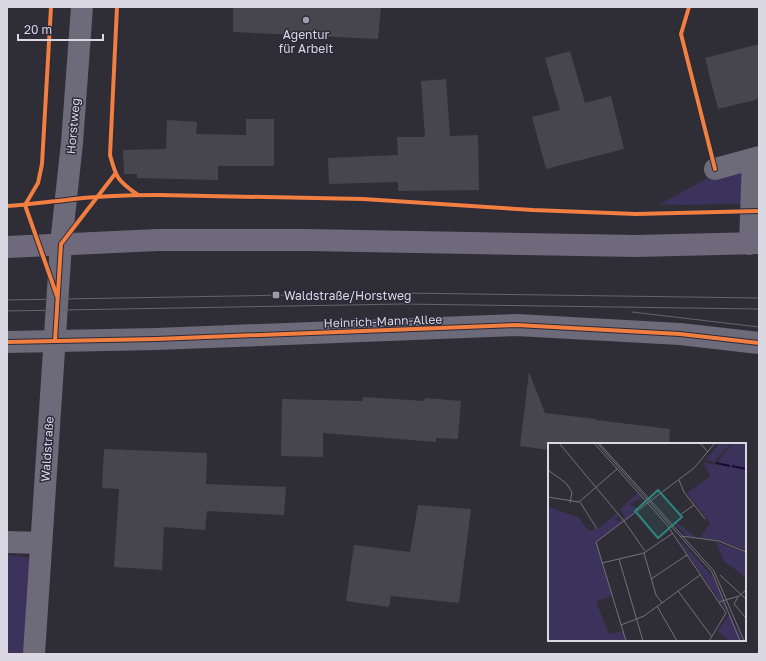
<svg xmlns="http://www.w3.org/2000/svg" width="766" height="661" font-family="'Golos Text',sans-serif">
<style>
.green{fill:#3c335d}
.building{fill:#47464d}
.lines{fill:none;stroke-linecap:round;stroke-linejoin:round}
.minor{stroke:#6d6a7a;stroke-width:22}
.major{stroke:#6e6a7c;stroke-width:22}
.tram{stroke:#66656f;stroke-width:1}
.cycleway-casing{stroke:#2c2a3a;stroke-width:6}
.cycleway{stroke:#f27e40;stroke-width:4}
.poi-dot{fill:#9e9ca6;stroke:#2c2a3a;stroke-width:1.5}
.labels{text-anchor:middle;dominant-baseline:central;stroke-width:3;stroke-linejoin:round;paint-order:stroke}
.poi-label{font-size:12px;fill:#d9d8e3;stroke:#2c2a3a}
.street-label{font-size:12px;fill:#d9d8e3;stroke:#2c2a3a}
.inset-river{fill:none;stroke:#180837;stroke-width:2}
.inset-road{fill:none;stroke:#73727b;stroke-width:1}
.view{fill:#2d8580;fill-opacity:0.15;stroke:#2d8580;stroke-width:2}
.inset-edge{fill:none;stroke:#d9d8e3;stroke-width:2}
</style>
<rect width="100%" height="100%" fill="#2f2e36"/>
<g class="green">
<path d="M 759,163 L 759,203 L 685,205 L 660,204 L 717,173 Z"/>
<path d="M 7,555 L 33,558 L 28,654 L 7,654 Z"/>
</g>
<g class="building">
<path d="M 233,7 L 381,7 L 378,39 L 233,32 Z"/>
<path d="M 759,44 L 759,99 L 718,109 L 705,58 Z"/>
<path d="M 570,51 L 585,103 L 611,96 L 624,149 L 546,169 L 532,117 L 560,110 L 545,58 Z"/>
<path d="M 446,79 L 450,136 L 478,135 L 479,190 L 398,191 L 398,182 L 329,184 L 328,158 L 398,155 L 397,137 L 425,137 L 421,81 Z"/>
<path d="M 246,119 L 274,119 L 274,166 L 218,166 L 218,180 L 137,178 L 137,174 L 124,174 L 123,150 L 166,149 L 167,120 L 197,122 L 196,134 L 246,135 Z"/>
<path d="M 529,372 L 545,413 L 596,419 L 596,420 L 670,429 L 669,444 L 549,444 L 549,450 L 520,446 Z"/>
<path d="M 363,397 L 425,401 L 425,398 L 461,401 L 458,439 L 436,438 L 436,442 L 323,433 L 323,457 L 281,456 L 282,399 L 362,401 Z"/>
<path d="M 104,449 L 207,453 L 206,484 L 286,487 L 284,515 L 207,511 L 205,530 L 164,527 L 162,570 L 114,567 L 119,489 L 102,488 Z"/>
<path d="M 418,505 L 471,509 L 459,603 L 391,596 L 389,607 L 346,601 L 354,545 L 410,552 Z"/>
</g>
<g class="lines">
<g class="minor">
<path d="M 715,169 L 759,157"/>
<path d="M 750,244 L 753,159"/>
<path d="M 7,342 L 156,339 L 517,325 L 680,334 L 759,343"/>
<path d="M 7,542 L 41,543"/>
<path d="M 34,654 L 61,244 L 72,143 L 82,7"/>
</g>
<path class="major" d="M 7,247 L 158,240 L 306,240 L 636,246 L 759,243"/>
<g class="tram">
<path d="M 7,300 L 403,293 L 759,298"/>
<path d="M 7,311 L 403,304 L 759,309"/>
<path d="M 632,312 L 759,327"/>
</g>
<g class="cycleway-casing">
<g id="cycleway">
<path d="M 51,7 L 42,164 L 38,183 L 25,205 L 57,296"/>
<path d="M 117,7 L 110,155 C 116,178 118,181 138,195"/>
<path d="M 689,7 L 681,34 L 715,169"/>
<path d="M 7,206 C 27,205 46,202 66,200 C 96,196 128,195 159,195 L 363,199 L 533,210 L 636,214 L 759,211"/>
<path d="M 55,341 L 61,244 L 115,174"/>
<path d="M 7,342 L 156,339 L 517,325 L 680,334 L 759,343"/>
</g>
</g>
<use href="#cycleway" class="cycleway"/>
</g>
<g class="poi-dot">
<circle cx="306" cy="20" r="4"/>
<rect x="272" y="291" width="8" height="8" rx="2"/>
</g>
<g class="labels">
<g class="poi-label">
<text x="306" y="34">Agentur<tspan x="306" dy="14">für Arbeit</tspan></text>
<text x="284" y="295" text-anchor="start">Waldstraße/Horstweg</text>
</g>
<g class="street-label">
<text transform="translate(73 126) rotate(-85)">Horstweg</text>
<text transform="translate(383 321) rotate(-2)">Heinrich-Mann-Allee</text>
<text transform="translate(47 449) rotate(-86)">Waldstraße</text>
</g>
</g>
<g transform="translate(548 443)">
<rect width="198" height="198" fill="#2f2e36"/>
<path d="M 172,0 L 183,0 L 166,19 L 157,17 ZM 185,0 L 196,0 L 198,6 L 198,107 L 171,97 L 152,95 L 162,80 L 139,50 L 162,33 L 155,19 L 167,22 ZM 90,50 L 94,55 L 81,61 L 91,66 L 48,99 L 64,153 L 49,158 L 49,161 L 61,191 L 75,188 L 78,198 L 0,198 L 0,64 L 30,74 L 41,88 L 50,86 L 69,70 L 71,73 L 68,75 L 70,79 L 74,76 L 77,73 L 72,66 ZM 123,77 L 126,78 L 149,95 L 139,94 ZM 127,92 L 165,134 L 180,171 L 175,163 ZM 168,99 L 198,110 L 198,135 L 176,118 ZM 182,171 L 186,181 L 195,198 L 182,198 L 169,188 Z" fill="#3c335d"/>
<path class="inset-river" d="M 168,20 L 182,23M 184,23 L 198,26"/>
<path class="inset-road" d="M 11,0 L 76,78 L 97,108M 46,0 L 119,82 L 178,170 L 161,198M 49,0 L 164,129 L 192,198M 51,0 L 166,128 L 196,198M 152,0 L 160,9M 0,27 L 18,40 L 24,49 L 22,60M 131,37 L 136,49 L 157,76M 0,54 L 31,59 L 69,26M 32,59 L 49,86M 132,72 L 146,62M 133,93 L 171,98 L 198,109M 96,110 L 108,152 L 114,160M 71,116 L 95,198M 54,120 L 96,110 L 125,90M 172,132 L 198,156M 103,136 L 139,112M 130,148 L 164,194M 190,154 L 186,161 L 198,175M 171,159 L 191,153 L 198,147M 109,163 L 129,198M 73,182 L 96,173 L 152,132M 78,198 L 48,99 L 146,25 L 167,0"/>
<path class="view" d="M 110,47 L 134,74 L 110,95 L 87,68 Z"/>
<rect width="198" height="198" class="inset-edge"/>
</g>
<rect width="766" height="661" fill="none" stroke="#d9d8e3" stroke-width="16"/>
<path d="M18 34v6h85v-6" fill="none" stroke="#d9d8e3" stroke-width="2"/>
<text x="24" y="34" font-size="12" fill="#d9d8e3" stroke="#2c2a3a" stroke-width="3" paint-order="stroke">20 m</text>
</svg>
